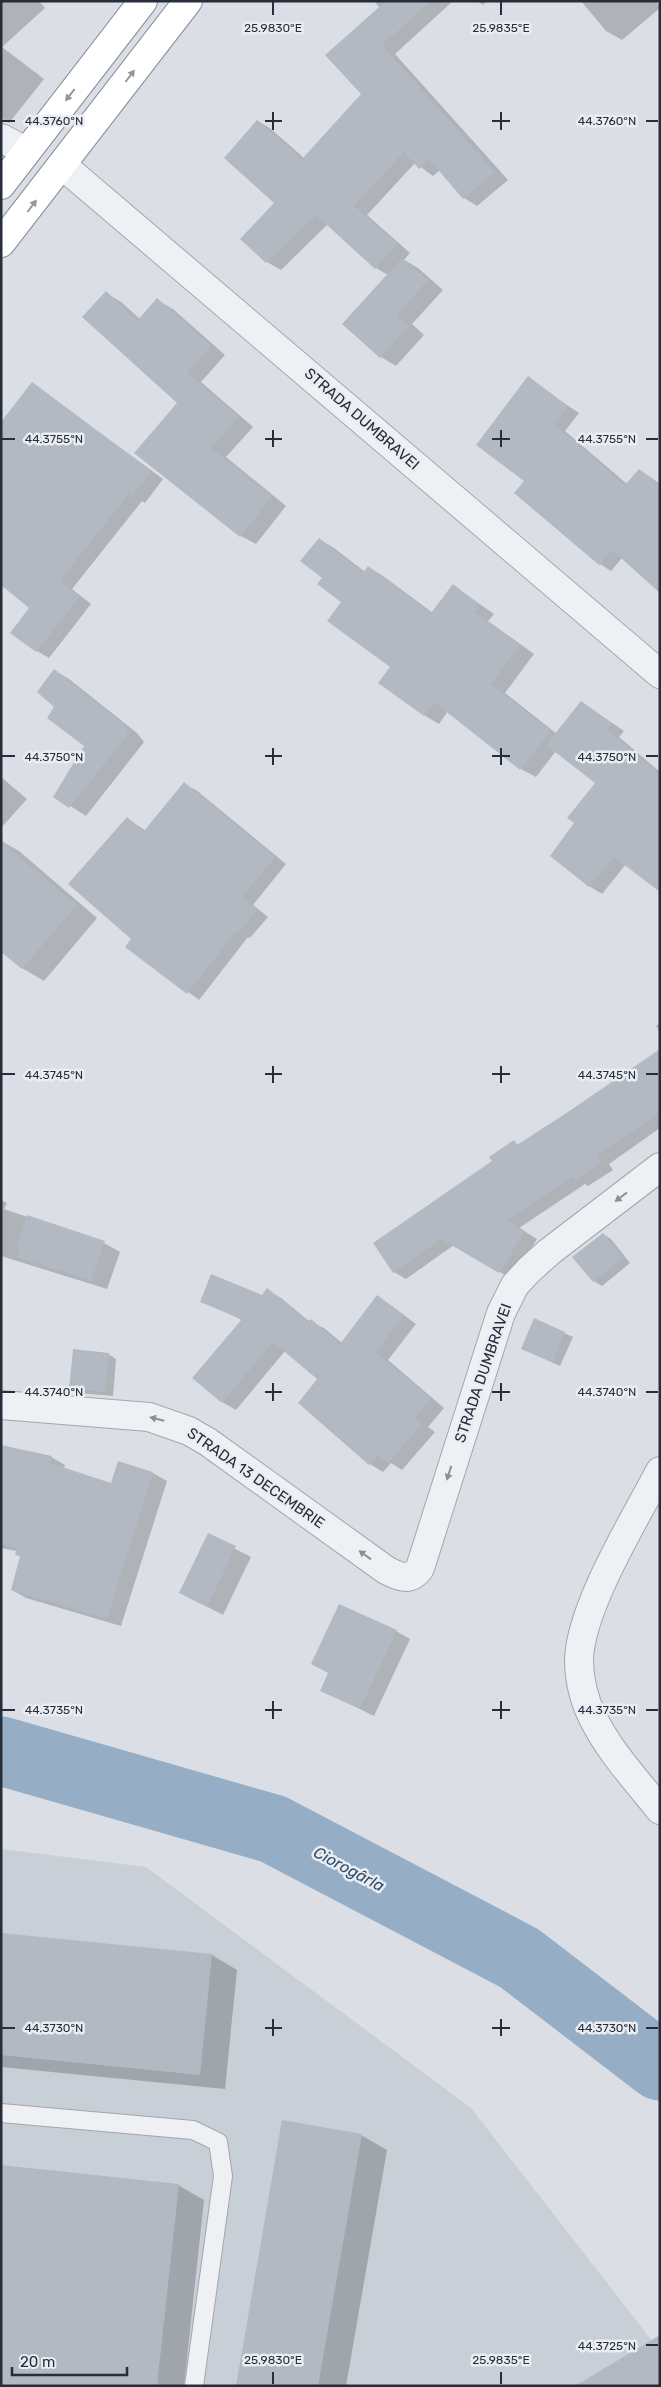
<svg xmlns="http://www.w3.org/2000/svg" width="661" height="2387" font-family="Rubik,sans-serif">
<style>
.built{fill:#c9cfd7}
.shadow{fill:#0003}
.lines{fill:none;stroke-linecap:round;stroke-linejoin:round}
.river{stroke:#96aec5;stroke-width:69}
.building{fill:#b3b9c2}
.lane-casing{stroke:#a1a6af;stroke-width:20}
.street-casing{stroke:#a1a6af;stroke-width:30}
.highway-casing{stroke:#838d9c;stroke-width:30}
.lane{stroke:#eef0f4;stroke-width:18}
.street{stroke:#eef0f4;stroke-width:28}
.highway{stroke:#fff;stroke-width:28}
.oneway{fill:#92969d}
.oneway2{fill:#8a8f98}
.ticks{fill:none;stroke:#262e3b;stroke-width:2}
.labels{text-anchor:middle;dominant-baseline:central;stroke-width:5;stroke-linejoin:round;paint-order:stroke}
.street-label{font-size:15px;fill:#262e3b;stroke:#eaeef3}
.water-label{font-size:16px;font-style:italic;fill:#314d6e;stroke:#eaeef3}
.ticks-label{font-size:12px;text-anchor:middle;fill:#262e3b;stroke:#eaeef3;stroke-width:5;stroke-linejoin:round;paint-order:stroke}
</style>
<rect width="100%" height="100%" fill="#dbdfe5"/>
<path class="built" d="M 1,1849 L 146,1867 L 471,2108 L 660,2351 L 660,2386 L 1,2386 Z"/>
<g class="shadow">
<path d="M 1,1 L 39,1 L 45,8 L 2,47 L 44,79 L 9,123 L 1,118 Z"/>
<path d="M 374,1 L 453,1 L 395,54 L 508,180 L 477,206 L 464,198 L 440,170 L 433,176 L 415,163 L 367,215 L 410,253 L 404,260 L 418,268 L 443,290 L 412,324 L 424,335 L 396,366 L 381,357 L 388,275 L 376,268 L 328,224 L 281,270 L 267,262 L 242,238 L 276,203 L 258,121 L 271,129 L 304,158 L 363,95 L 380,8 Z"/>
<path d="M 477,1 L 487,1 L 483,5 Z"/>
<path d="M 581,1 L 656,1 L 660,8 L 622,40 L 606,31 Z"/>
<path d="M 106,293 L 121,302 L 140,319 L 157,300 L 173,309 L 225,355 L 201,382 L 253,427 L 226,457 L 286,506 L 256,544 L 241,536 L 179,403 Z"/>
<path d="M 35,385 L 163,479 L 145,503 L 142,501 L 72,589 L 91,604 L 49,658 L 37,651 L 31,608 Z"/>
<path d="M 538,386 L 579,413 L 565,431 L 627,484 L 640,470 L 660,484 L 660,592 L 622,558 L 611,571 L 600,564 L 516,493 L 526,481 Z"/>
<path d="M 319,539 L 334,548 L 365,572 L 368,567 L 383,576 L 433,613 L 454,586 L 494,614 L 488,621 L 534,654 L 505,693 L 557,734 L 581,702 L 624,731 L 619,737 L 660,772 L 660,890 L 626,864 L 602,894 L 589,886 L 576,823 L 597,782 L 556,751 L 536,777 L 521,769 L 448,711 L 439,724 L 424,715 L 391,667 L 324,578 Z"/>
<path d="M 54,670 L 69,679 L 137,733 L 144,742 L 86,816 L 55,796 L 86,745 Z"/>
<path d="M 1,777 L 27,799 L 1,828 Z"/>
<path d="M 184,784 L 196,790 L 286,864 L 253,905 L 268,917 L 250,938 L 248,937 L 199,1000 L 127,946 L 133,939 L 128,819 L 146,831 Z"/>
<path d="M 1,841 L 19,851 L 97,918 L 44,981 L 22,968 L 1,951 Z"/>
<path d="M 660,1023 L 660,1031 L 656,1026 Z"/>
<path d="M 660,1051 L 660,1128 L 609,1164 L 613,1170 L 588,1186 L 585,1184 L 519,1228 L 537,1239 L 512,1279 L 454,1245 L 406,1279 L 394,1272 L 494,1161 L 514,1142 L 519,1145 Z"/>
<path d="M 1,1200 L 7,1203 L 4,1209 L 104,1243 L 120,1252 L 107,1289 L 1,1256 Z"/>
<path d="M 603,1234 L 611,1239 L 630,1263 L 602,1286 L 594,1281 Z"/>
<path d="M 268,1290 L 281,1298 L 310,1322 L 324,1328 L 342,1343 L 378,1296 L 416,1324 L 388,1360 L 444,1408 L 428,1427 L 435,1432 L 402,1470 L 391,1463 L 383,1472 L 370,1464 L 318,1378 L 285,1351 L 236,1410 L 222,1402 L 242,1320 L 201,1301 L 262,1296 Z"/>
<path d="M 535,1320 L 573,1337 L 560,1366 L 531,1353 Z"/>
<path d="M 108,1354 L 116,1359 L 113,1396 L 78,1393 L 70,1388 Z"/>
<path d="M 1,1446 L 51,1457 L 65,1465 L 64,1469 L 112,1484 L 119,1463 L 153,1473 L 167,1481 L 121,1626 L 26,1598 L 12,1590 L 21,1557 L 16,1554 L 17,1551 L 1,1548 Z"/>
<path d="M 208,1535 L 251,1557 L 223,1615 L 181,1593 Z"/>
<path d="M 396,1631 L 410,1639 L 374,1716 L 322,1690 Z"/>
<path d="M 1,1934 L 212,1955 L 237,1970 L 225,2089 L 1,2067 Z"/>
<path d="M 361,2135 L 387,2150 L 346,2386 L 238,2386 Z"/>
<path d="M 178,2185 L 204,2200 L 184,2386 L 1,2386 Z"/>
</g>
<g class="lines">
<path class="river" d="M 1,1751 L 273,1829 L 519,1958 L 660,2066"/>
</g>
<g class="building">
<path d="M 386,1 L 431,1 L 382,45 L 495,172 L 463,199 L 429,159 L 419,169 L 404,152 L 354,206 L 398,244 L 375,269 L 316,215 L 266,263 L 240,239 L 274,203 L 224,158 L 257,120 L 302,159 L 361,94 L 325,55 Z"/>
<path d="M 402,258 L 428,280 L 397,315 L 409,326 L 380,358 L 342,324 Z"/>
<path d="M 106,291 L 137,321 L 157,298 L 211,346 L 187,373 L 239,417 L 211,448 L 272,496 L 240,537 L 134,453 L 177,403 L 82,317 Z"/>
<path d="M 528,376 L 568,406 L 554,424 L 625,485 L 639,469 L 660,486 L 660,593 L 612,550 L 599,565 L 514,493 L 524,481 L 476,445 Z"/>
<path d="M 32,382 L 151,471 L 132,497 L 129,494 L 60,581 L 80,596 L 36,652 L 10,633 L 29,608 L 1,585 L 1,422 Z"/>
<path d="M 319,538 L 363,573 L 368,566 L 431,613 L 453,584 L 480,605 L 475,612 L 520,645 L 491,684 L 551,731 L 520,770 L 434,702 L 424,716 L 378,683 L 390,667 L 327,621 L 341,602 L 317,584 L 322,578 L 300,561 Z"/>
<path d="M 54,669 L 121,722 L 129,733 L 69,808 L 53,797 L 84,746 L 47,718 L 54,707 L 37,692 Z"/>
<path d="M 581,701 L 612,723 L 607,729 L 660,774 L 660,892 L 614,857 L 589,887 L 550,856 L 574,823 L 567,818 L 595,783 L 546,745 Z"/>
<path d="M 184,782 L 275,857 L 242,897 L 257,910 L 238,933 L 236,931 L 187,994 L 125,947 L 131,939 L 68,884 L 127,817 L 144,831 Z"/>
<path d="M 1,841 L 77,905 L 22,969 L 1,952 Z"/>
<path d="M 660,1049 L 660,1112 L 597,1156 L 601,1163 L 575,1180 L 573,1177 L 508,1220 L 525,1231 L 499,1273 L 441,1239 L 393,1273 L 373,1243 L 492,1161 L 489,1157 L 514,1140 L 517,1145 L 568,1112 Z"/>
<path d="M 27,1215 L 105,1241 L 91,1281 L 17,1257 L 20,1248 L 16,1246 Z"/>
<path d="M 603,1233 L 623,1258 L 593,1282 L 572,1257 Z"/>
<path d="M 211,1274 L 262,1295 L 267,1288 L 308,1322 L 311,1319 L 340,1344 L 377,1295 L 404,1315 L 376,1352 L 431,1399 L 415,1418 L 422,1424 L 388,1463 L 378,1455 L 369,1465 L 298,1403 L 317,1379 L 273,1342 L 222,1403 L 192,1378 L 242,1319 L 200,1302 Z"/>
<path d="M 534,1318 L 565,1332 L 552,1362 L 521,1349 Z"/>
<path d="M 73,1349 L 109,1353 L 105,1392 L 69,1389 Z"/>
<path d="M 1,1445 L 52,1456 L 50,1463 L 111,1483 L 118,1461 L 153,1472 L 107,1619 L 11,1590 L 20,1556 L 15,1555 L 17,1548 L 1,1544 Z"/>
<path d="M 208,1533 L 236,1546 L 207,1607 L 179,1593 Z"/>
<path d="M 339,1604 L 397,1630 L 360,1709 L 320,1691 L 328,1673 L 311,1664 Z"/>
<path d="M 1,1933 L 212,1954 L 200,2075 L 1,2055 Z"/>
<path d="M 282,2120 L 362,2134 L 318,2386 L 236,2386 Z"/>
<path d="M 1,2165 L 179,2184 L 157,2386 L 1,2386 Z"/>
<path d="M 660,2335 L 660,2386 L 575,2386 Z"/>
</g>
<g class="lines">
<g class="lane-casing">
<path id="lane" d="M 1,2113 L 193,2130 L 218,2142 L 223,2176 L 194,2386"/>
</g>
<g class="street-casing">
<g id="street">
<path d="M 1,138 L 26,151"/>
<path d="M 62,165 L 660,674"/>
<path d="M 1,1405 L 149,1417 L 189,1431 L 208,1442 L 386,1570 C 399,1577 410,1582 420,1568 L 501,1313 L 515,1285 L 529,1270 L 549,1252 L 660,1167"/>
<path d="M 660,1471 C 635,1519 581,1606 579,1659 C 579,1679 584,1700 593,1718 C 609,1751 637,1781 660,1810"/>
</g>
</g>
<g class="highway-casing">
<g id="highway">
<path d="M 1,185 L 143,1"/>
<path d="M 1,243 L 188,1"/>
</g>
</g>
<use href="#lane" class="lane"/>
<use href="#street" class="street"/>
<use href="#highway" class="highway"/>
</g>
<defs><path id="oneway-solid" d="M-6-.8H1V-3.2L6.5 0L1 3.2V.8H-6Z" transform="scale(1.25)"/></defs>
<g class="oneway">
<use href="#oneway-solid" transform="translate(130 76) rotate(-53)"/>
<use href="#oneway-solid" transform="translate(70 95) rotate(128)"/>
<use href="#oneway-solid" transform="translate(32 206) rotate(-53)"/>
</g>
<g class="oneway2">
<use href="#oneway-solid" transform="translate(621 1197) rotate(143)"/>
<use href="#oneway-solid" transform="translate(157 1419) rotate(-166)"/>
<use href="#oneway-solid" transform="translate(449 1473) rotate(108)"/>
<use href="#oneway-solid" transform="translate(365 1555) rotate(-144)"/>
</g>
<path class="ticks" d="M 273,2 L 273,15M 501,2 L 501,15M 273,112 L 273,130M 501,112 L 501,130M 2,121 L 15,121M 265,121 L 282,121M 492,121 L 510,121M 646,121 L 658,121M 273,430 L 273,447M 501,430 L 501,447M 2,439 L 15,439M 265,439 L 282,439M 492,439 L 510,439M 646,439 L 658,439M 273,748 L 273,765M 501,748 L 501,765M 2,756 L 15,756M 265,756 L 282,756M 492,756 L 510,756M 646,756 L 658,756M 273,1066 L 273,1083M 501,1066 L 501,1083M 2,1074 L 15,1074M 265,1074 L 282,1074M 492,1074 L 510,1074M 646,1074 L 658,1074M 273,1383 L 273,1401M 501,1383 L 501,1401M 2,1392 L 15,1392M 265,1392 L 282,1392M 492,1392 L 510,1392M 646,1392 L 658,1392M 273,1701 L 273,1719M 501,1701 L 501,1719M 2,1710 L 15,1710M 265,1710 L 282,1710M 492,1710 L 510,1710M 646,1710 L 658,1710M 273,2019 L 273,2036M 501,2019 L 501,2036M 2,2028 L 15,2028M 265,2028 L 282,2028M 492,2028 L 510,2028M 646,2028 L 658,2028M 646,2345 L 658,2345M 273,2372 L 273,2384M 501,2372 L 501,2384"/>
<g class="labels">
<g class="street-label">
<text transform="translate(362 419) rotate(41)">STRADA DUMBRAVEI</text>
<text transform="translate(483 1373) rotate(-71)">STRADA DUMBRAVEI</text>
<text transform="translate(256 1478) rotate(35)">STRADA 13 DECEMBRIE</text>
</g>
<g class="water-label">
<text transform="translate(349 1869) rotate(28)">Ciorogârla</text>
</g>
</g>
<g class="ticks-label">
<text x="273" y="32">25.9830°E</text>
<text x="501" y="32">25.9835°E</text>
<text x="54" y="125">44.3760°N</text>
<text x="607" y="125">44.3760°N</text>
<text x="54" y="443">44.3755°N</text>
<text x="607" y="443">44.3755°N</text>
<text x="54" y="761">44.3750°N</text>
<text x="607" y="761">44.3750°N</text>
<text x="54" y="1079">44.3745°N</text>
<text x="607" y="1079">44.3745°N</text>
<text x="54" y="1396">44.3740°N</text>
<text x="607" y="1396">44.3740°N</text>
<text x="54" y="1714">44.3735°N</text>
<text x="607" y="1714">44.3735°N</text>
<text x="54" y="2032">44.3730°N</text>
<text x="607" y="2032">44.3730°N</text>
<text x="607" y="2350">44.3725°N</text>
<text x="273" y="2364">25.9830°E</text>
<text x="501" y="2364">25.9835°E</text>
</g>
<rect width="661" height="2387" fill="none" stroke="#262e3b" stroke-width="5"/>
<path d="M12 2367v8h115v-8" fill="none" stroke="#262e3b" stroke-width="2.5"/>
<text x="20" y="2367" font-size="15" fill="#262e3b" stroke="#eaeef3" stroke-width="4" paint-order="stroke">20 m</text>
</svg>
